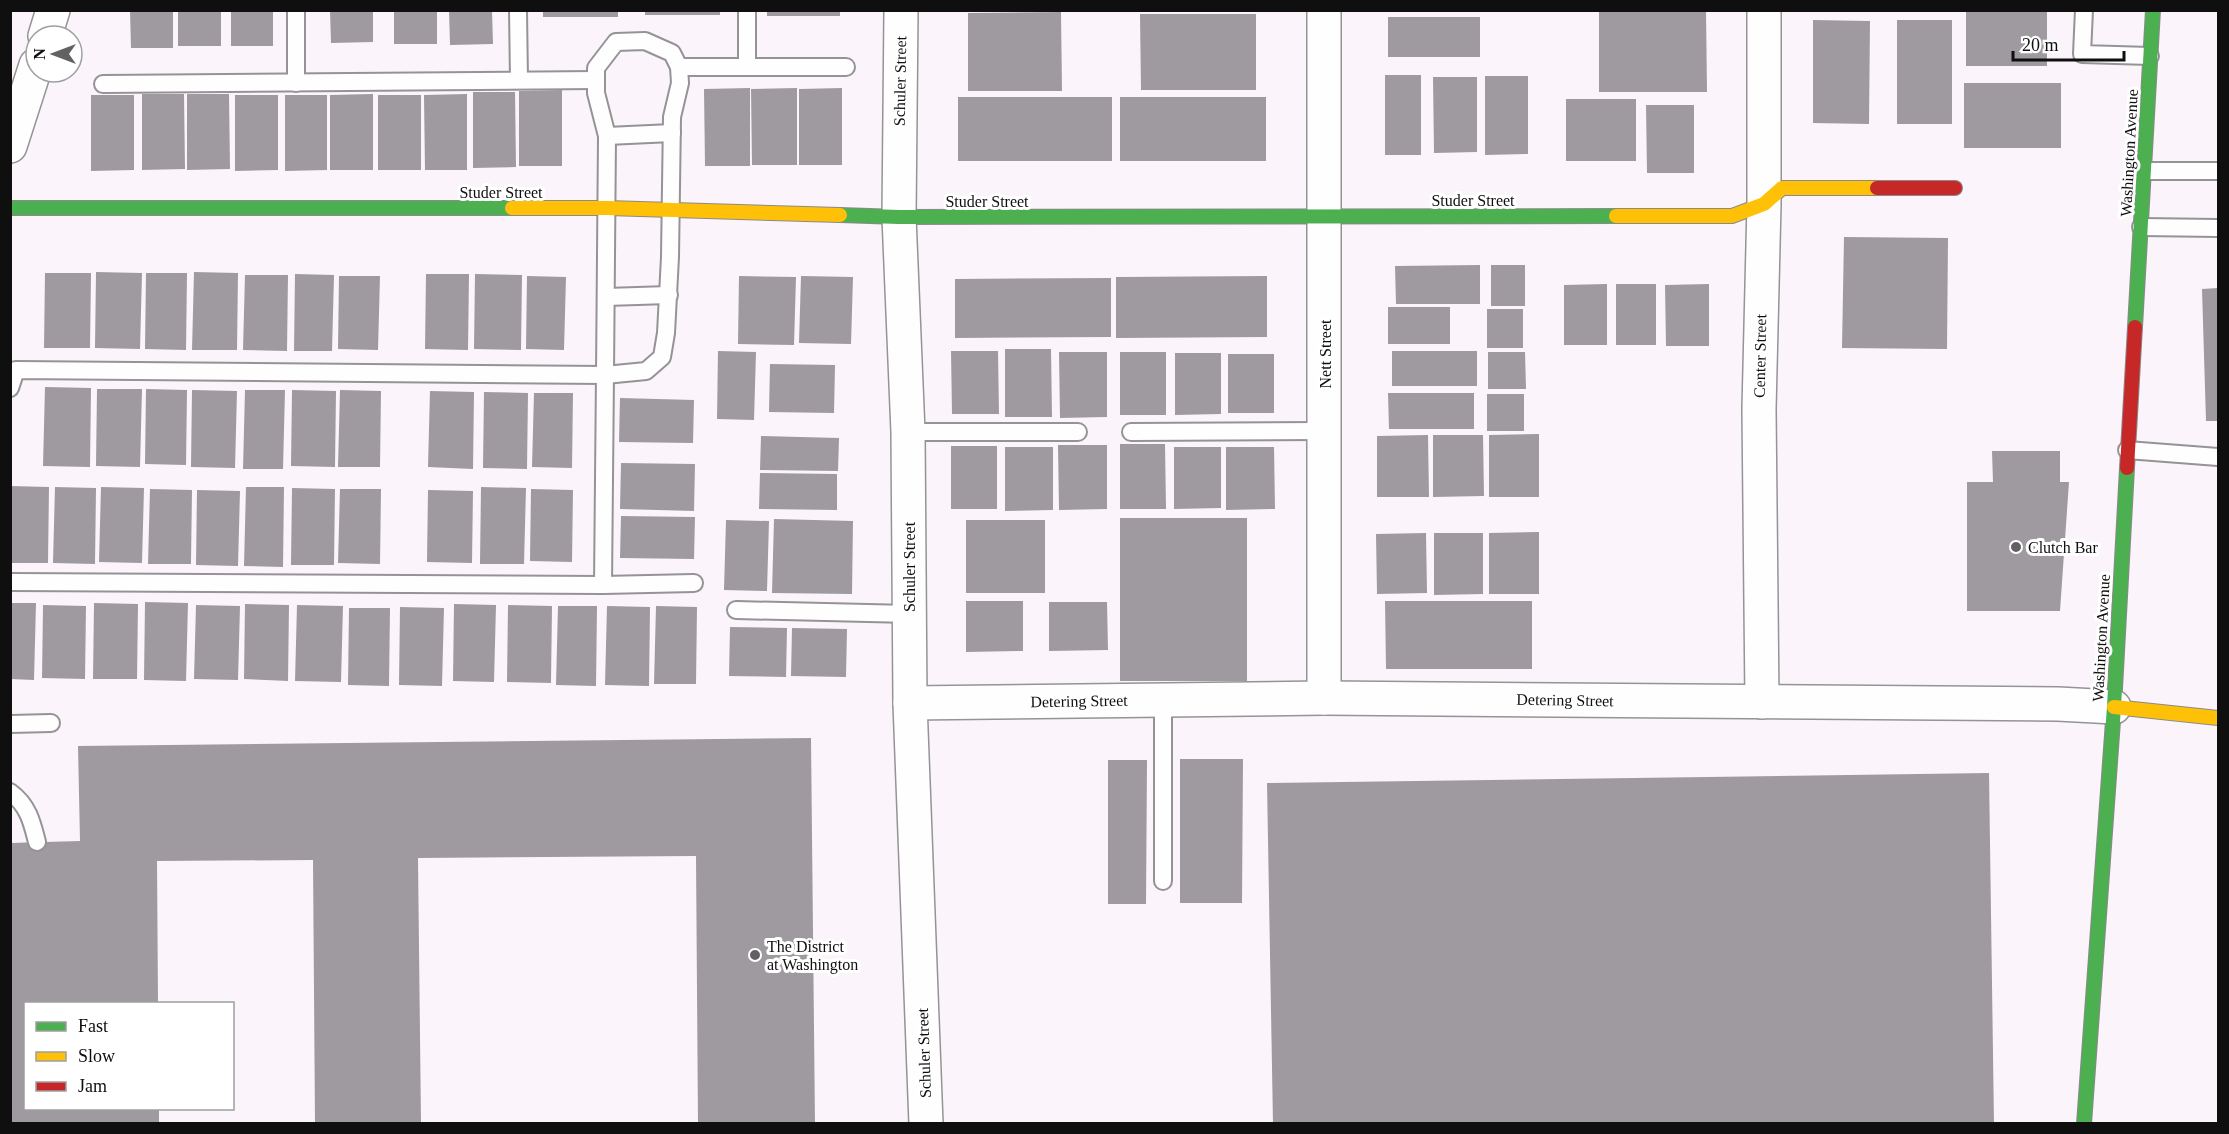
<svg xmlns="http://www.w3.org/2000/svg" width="2229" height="1134" font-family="'Times New Roman',serif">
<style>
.building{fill:#9e9a9f}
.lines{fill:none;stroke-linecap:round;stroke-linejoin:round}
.lane-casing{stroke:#959395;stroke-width:20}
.street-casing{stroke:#959395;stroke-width:36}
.fast-casing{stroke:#8c898c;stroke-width:16}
.slow-casing{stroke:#8c898c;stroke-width:16}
.jam-casing{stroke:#8c898c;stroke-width:16}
.lane{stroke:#fefefe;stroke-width:16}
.street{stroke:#fefefe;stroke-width:33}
.fast{stroke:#4caf50;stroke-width:14}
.slow{stroke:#ffc107;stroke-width:14}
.jam{stroke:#c62828;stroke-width:14}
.poi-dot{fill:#626062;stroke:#fff;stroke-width:2}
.labels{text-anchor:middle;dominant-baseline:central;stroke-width:6;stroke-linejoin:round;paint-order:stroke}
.street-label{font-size:16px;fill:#0f0f0f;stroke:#fff}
.poi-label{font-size:16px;fill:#0f0f0f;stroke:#fff;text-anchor:start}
</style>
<rect width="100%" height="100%" fill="#fbf5fb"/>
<g class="building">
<path d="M 130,10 L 173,10 L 173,48 L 131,48 Z"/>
<rect x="178" y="10" width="43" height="36"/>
<rect x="231" y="10" width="42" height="36"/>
<path d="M 330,10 L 373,10 L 373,42 L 331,43 Z"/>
<rect x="394" y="10" width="43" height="34"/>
<path d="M 449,10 L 492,10 L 493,44 L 450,45 Z"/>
<rect x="543" y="10" width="75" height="7"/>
<rect x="645" y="10" width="75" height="5"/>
<rect x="767" y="10" width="73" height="6"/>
<rect x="1966" y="10" width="81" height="56"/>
<path d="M 1706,11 L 1707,92 L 1599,92 L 1599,12 Z"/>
<path d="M 1061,12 L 1062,91 L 968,91 L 968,13 Z"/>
<path d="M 1140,14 L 1256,14 L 1256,90 L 1141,90 Z"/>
<rect x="1388" y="17" width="92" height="40"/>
<path d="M 1813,20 L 1870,21 L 1869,124 L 1813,123 Z"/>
<rect x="1897" y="20" width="55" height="104"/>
<rect x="1385" y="75" width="36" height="80"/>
<path d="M 1485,76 L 1528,76 L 1528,154 L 1485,155 Z"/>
<path d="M 1433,77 L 1477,77 L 1477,152 L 1434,153 Z"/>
<rect x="1964" y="83" width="97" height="65"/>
<path d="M 750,88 L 750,166 L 705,166 L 704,89 Z"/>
<path d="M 797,88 L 797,165 L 752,165 L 751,89 Z"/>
<path d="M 842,88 L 842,165 L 799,165 L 799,89 Z"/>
<path d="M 562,90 L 562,166 L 519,166 L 519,91 Z"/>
<path d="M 473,92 L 515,92 L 516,167 L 473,168 Z"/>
<path d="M 142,94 L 184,94 L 185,169 L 142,170 Z"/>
<path d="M 187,94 L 229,94 L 230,169 L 187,170 Z"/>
<path d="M 373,94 L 373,170 L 330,170 L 330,95 Z"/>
<path d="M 467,94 L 467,170 L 425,170 L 424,95 Z"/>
<path d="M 91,95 L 134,95 L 134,170 L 91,171 Z"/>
<path d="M 235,95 L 278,95 L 278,170 L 235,171 Z"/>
<path d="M 285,95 L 327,95 L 327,170 L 285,171 Z"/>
<rect x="378" y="95" width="43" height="75"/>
<rect x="958" y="97" width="154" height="64"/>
<rect x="1120" y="97" width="146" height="64"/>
<rect x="1566" y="99" width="70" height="62"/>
<path d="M 1646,105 L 1694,105 L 1694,173 L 1647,173 Z"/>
<path d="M 1844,237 L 1948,238 L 1947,349 L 1842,348 Z"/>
<path d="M 1480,265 L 1480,304 L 1396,304 L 1395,266 Z"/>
<rect x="1491" y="265" width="34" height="41"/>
<path d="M 96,272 L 142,273 L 140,349 L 95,348 Z"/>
<path d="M 194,272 L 238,273 L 237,350 L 192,350 Z"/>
<path d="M 45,273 L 91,273 L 90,348 L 44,348 Z"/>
<path d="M 146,273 L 187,273 L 186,350 L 145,349 Z"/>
<path d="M 295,274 L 334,275 L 332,351 L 294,351 Z"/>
<path d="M 426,274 L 469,274 L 468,350 L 425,349 Z"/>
<path d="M 475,274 L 522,275 L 521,350 L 474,349 Z"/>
<path d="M 245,275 L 288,275 L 287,351 L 243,350 Z"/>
<path d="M 339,276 L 380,276 L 378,350 L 338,349 Z"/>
<path d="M 527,276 L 566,277 L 564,350 L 526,349 Z"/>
<path d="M 739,276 L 796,277 L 794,345 L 738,344 Z"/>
<path d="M 801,276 L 853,277 L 851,344 L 799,343 Z"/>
<path d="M 1267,276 L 1267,337 L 1116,338 L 1116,277 Z"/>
<path d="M 1111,278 L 1111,337 L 955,338 L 955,279 Z"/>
<path d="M 1607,284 L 1607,345 L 1564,345 L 1564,285 Z"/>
<rect x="1616" y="284" width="40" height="61"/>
<path d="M 1709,284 L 1709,346 L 1666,346 L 1665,285 Z"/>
<path d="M 2218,288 L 2218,421 L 2206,421 L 2202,289 Z"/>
<rect x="1388" y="307" width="62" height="37"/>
<rect x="1487" y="309" width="36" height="39"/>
<path d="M 1005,349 L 1051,349 L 1052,417 L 1005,417 Z"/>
<path d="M 718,351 L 756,352 L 754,420 L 717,419 Z"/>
<path d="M 951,351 L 998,351 L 999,414 L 952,414 Z"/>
<rect x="1392" y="351" width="85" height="35"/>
<path d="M 1059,352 L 1107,352 L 1107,417 L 1060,418 Z"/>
<rect x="1120" y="352" width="46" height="63"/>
<path d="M 1488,352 L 1525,352 L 1526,389 L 1488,389 Z"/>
<path d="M 1175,353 L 1221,353 L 1221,414 L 1175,415 Z"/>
<rect x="1228" y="354" width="46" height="59"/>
<path d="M 770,364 L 835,365 L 834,413 L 769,412 Z"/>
<path d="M 45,387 L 91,388 L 90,467 L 43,466 Z"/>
<path d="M 97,389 L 142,389 L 140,467 L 96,466 Z"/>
<path d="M 146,389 L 187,390 L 186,465 L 145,464 Z"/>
<path d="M 192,390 L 237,391 L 235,468 L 191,467 Z"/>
<path d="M 245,390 L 285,390 L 283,469 L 243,469 Z"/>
<path d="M 292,390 L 336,391 L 335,467 L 291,466 Z"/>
<path d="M 340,390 L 381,391 L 380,467 L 338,467 Z"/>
<path d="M 430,391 L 474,392 L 473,469 L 428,467 Z"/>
<path d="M 484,392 L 528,393 L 527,469 L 483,468 Z"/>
<path d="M 534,393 L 573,393 L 572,468 L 532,467 Z"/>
<path d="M 1388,393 L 1474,393 L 1474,429 L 1389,429 Z"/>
<rect x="1487" y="394" width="37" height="37"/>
<path d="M 620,398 L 694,400 L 693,443 L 619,442 Z"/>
<path d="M 1539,434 L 1539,497 L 1489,497 L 1489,435 Z"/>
<path d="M 1428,435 L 1429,497 L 1377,497 L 1377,436 Z"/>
<path d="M 1433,435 L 1483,435 L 1484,496 L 1433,497 Z"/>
<path d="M 761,436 L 839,438 L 838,471 L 760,470 Z"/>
<path d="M 1120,444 L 1165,444 L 1166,509 L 1120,509 Z"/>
<path d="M 1058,445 L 1107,445 L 1107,509 L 1059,510 Z"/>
<rect x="951" y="446" width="46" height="63"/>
<path d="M 1005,447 L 1053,447 L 1053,510 L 1005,511 Z"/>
<path d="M 1174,447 L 1221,447 L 1221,508 L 1174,509 Z"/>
<path d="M 1226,447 L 1274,447 L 1275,509 L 1226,510 Z"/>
<path d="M 1992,451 L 2060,451 L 2060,482 L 2069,482 L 2060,611 L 1967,611 L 1967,482 L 1993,482 Z"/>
<path d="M 621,463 L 695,464 L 694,511 L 620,509 Z"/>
<path d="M 760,473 L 837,474 L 837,510 L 759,509 Z"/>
<path d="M 10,486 L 49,487 L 48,563 L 10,563 Z"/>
<path d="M 55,487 L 96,488 L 95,564 L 53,563 Z"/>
<path d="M 101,487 L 144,488 L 142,563 L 99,562 Z"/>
<path d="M 246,487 L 284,487 L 283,567 L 244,566 Z"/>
<path d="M 481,487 L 526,488 L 524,564 L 480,564 Z"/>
<path d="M 292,488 L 335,489 L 334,565 L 291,565 Z"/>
<path d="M 150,489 L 192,490 L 191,564 L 148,564 Z"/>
<path d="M 340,489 L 381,489 L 380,564 L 338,563 Z"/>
<path d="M 531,489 L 573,490 L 572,562 L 530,561 Z"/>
<path d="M 197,490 L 240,491 L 238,566 L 196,565 Z"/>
<path d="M 428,490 L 473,491 L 472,563 L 427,562 Z"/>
<path d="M 621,516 L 695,517 L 694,559 L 620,558 Z"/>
<rect x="1120" y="518" width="127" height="163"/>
<path d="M 774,519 L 853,521 L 852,594 L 772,593 Z"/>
<path d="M 726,520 L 769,521 L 767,591 L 724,590 Z"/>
<rect x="966" y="520" width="79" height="73"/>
<path d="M 1539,532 L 1539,594 L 1489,594 L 1489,533 Z"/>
<path d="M 1426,533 L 1427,593 L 1377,594 L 1376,534 Z"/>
<path d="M 1434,533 L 1483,533 L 1483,594 L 1434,595 Z"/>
<path d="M 966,601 L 1023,601 L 1023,651 L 966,652 Z"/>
<path d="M 1385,601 L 1532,601 L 1532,669 L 1386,669 Z"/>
<path d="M 145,602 L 188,603 L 186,681 L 144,680 Z"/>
<path d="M 1049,602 L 1107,602 L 1108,650 L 1049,651 Z"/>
<path d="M 10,603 L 36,603 L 34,680 L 10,679 Z"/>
<path d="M 94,603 L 138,604 L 137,679 L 93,679 Z"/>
<path d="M 245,604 L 289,605 L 288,681 L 244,679 Z"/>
<path d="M 454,604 L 496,605 L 494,682 L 453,681 Z"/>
<path d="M 43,605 L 86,606 L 85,679 L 42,678 Z"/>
<path d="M 196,605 L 240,606 L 238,680 L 194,679 Z"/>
<path d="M 297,605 L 343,606 L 341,682 L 295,681 Z"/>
<path d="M 508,605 L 552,606 L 551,683 L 507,682 Z"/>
<path d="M 558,606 L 597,606 L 596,686 L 556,685 Z"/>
<path d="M 607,606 L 650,607 L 649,686 L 605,685 Z"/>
<path d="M 656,606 L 697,607 L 696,684 L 654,684 Z"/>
<path d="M 400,607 L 444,608 L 442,686 L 399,685 Z"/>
<path d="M 349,608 L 390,608 L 389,686 L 348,685 Z"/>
<path d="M 730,627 L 787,628 L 786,677 L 729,676 Z"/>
<path d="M 792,628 L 847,629 L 846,677 L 791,676 Z"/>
<path d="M 811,738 L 815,1124 L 698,1124 L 696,856 L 418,858 L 421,1124 L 315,1124 L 313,860 L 157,861 L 158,1004 L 26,1004 L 26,1108 L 159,1108 L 159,1124 L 10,1124 L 10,843 L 80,841 L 78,746 Z"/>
<path d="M 1180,759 L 1243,759 L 1242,903 L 1180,903 Z"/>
<path d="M 1108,760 L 1147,760 L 1146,904 L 1108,904 Z"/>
<path d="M 1989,773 L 1994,1124 L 1273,1124 L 1267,783 Z"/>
</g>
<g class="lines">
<g class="lane-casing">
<g id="lane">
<path d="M 296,10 L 296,83"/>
<path d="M 518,10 L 519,80"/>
<path d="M 747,10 L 747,67"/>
<path d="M 2084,10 L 2082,54 L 2150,56"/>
<path d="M 645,41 L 672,53 L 679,67 L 680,83 L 672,117 L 670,257 L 666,333 L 662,357 L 646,371 L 605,375 L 607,136 L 596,93 L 596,68 L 616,42 Z"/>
<path d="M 679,67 L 846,67"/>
<path d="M 103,84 L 596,80"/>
<path d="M 607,136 L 672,133"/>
<path d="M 2144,171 L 2218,171"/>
<path d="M 2141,227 L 2218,228"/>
<path d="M 606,297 L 669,295"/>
<path d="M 10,388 L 16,370 L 605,375 L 603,585"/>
<path d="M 908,432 L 1078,432"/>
<path d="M 1131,432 L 1324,431"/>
<path d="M 2127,450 L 2218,457"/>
<path d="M 10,582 L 603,585 L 694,583"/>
<path d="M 736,610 L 910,614"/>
<path d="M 1163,700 L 1163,881"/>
<path d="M 10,724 L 51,723"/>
<path d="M 10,792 C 28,805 32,822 37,842"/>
</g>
</g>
<g class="street-casing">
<g id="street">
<path d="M 901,10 L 899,217 L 908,432 L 910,703 L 926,1124"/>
<path d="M 1324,10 L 1324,698"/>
<path d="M 45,36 L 53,10"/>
<path d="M 10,146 L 36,65"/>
<path d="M 1762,702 L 1759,409 L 1764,204 L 1764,10"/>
<path d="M 910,703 L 1324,698 L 2058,704 L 2114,707"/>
</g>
</g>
<g class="fast-casing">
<g id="fast">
<path d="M 10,208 L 512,208"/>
<path d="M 840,215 L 899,217 L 1616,216"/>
<path d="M 2135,327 L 2153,10"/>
<path d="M 2084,1124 L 2114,707 L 2127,468"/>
</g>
</g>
<g class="slow-casing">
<g id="slow">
<path d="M 512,208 L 607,208 L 840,215"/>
<path d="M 1616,216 L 1732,216 L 1764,204 L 1782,188 L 1877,188"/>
<path d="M 2114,707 L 2218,718"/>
</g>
</g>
<g class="jam-casing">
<g id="jam">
<path d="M 1877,188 L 1955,188"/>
<path d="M 2127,468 L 2135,327"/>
</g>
</g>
<use href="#lane" class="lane"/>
<use href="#street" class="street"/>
<use href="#fast" class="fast"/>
<use href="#slow" class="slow"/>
<use href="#jam" class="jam"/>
</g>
<g class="poi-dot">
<circle cx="2016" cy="547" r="6"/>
<circle cx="755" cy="955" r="6"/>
</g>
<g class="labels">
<g class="street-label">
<text transform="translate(900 81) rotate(-89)">Schuler Street</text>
<text transform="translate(2129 153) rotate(-87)">Washington Avenue</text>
<text x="501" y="192">Studer Street</text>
<text x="1473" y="200">Studer Street</text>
<text x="987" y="201">Studer Street</text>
<text transform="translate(1325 354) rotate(-90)">Nett Street</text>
<text transform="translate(1760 356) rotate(-89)">Center Street</text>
<text transform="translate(909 567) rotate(-90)">Schuler Street</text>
<text transform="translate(2101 638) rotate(-87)">Washington Avenue</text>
<text transform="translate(1565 700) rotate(1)">Detering Street</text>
<text transform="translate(1079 701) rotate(-1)">Detering Street</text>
<text transform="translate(924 1053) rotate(-92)">Schuler Street</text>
</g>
<g class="poi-label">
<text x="2028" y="547">Clutch Bar</text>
<text x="767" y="946">The District<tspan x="767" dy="18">at Washington</tspan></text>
</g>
</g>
<rect width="2229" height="1134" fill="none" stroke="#0f0f0f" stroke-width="24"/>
<rect x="24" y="1002" width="210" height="108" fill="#ffffff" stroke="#9f9f9f" stroke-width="1.5"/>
<rect x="36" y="1022" width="30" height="9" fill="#4caf50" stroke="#9f9f9f" stroke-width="1.5"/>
<text x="78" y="1032" font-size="18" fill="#0f0f0f">Fast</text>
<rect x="36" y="1052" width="30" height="9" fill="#ffc107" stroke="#9f9f9f" stroke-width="1.5"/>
<text x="78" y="1062" font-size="18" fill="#0f0f0f">Slow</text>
<rect x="36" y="1082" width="30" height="9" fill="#c62828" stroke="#9f9f9f" stroke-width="1.5"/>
<text x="78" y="1092" font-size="18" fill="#0f0f0f">Jam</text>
<g transform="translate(54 54) rotate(270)"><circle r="28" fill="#ffffff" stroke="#9f9f9f" stroke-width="1.5"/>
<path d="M0-4.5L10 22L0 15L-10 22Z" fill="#626062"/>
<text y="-9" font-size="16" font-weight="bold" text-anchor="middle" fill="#0f0f0f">N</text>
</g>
<path d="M2013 51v9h111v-9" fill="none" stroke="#0f0f0f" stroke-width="3"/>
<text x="2022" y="51" font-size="18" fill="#0f0f0f" stroke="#ffffff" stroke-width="4.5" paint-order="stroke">20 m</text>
</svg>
